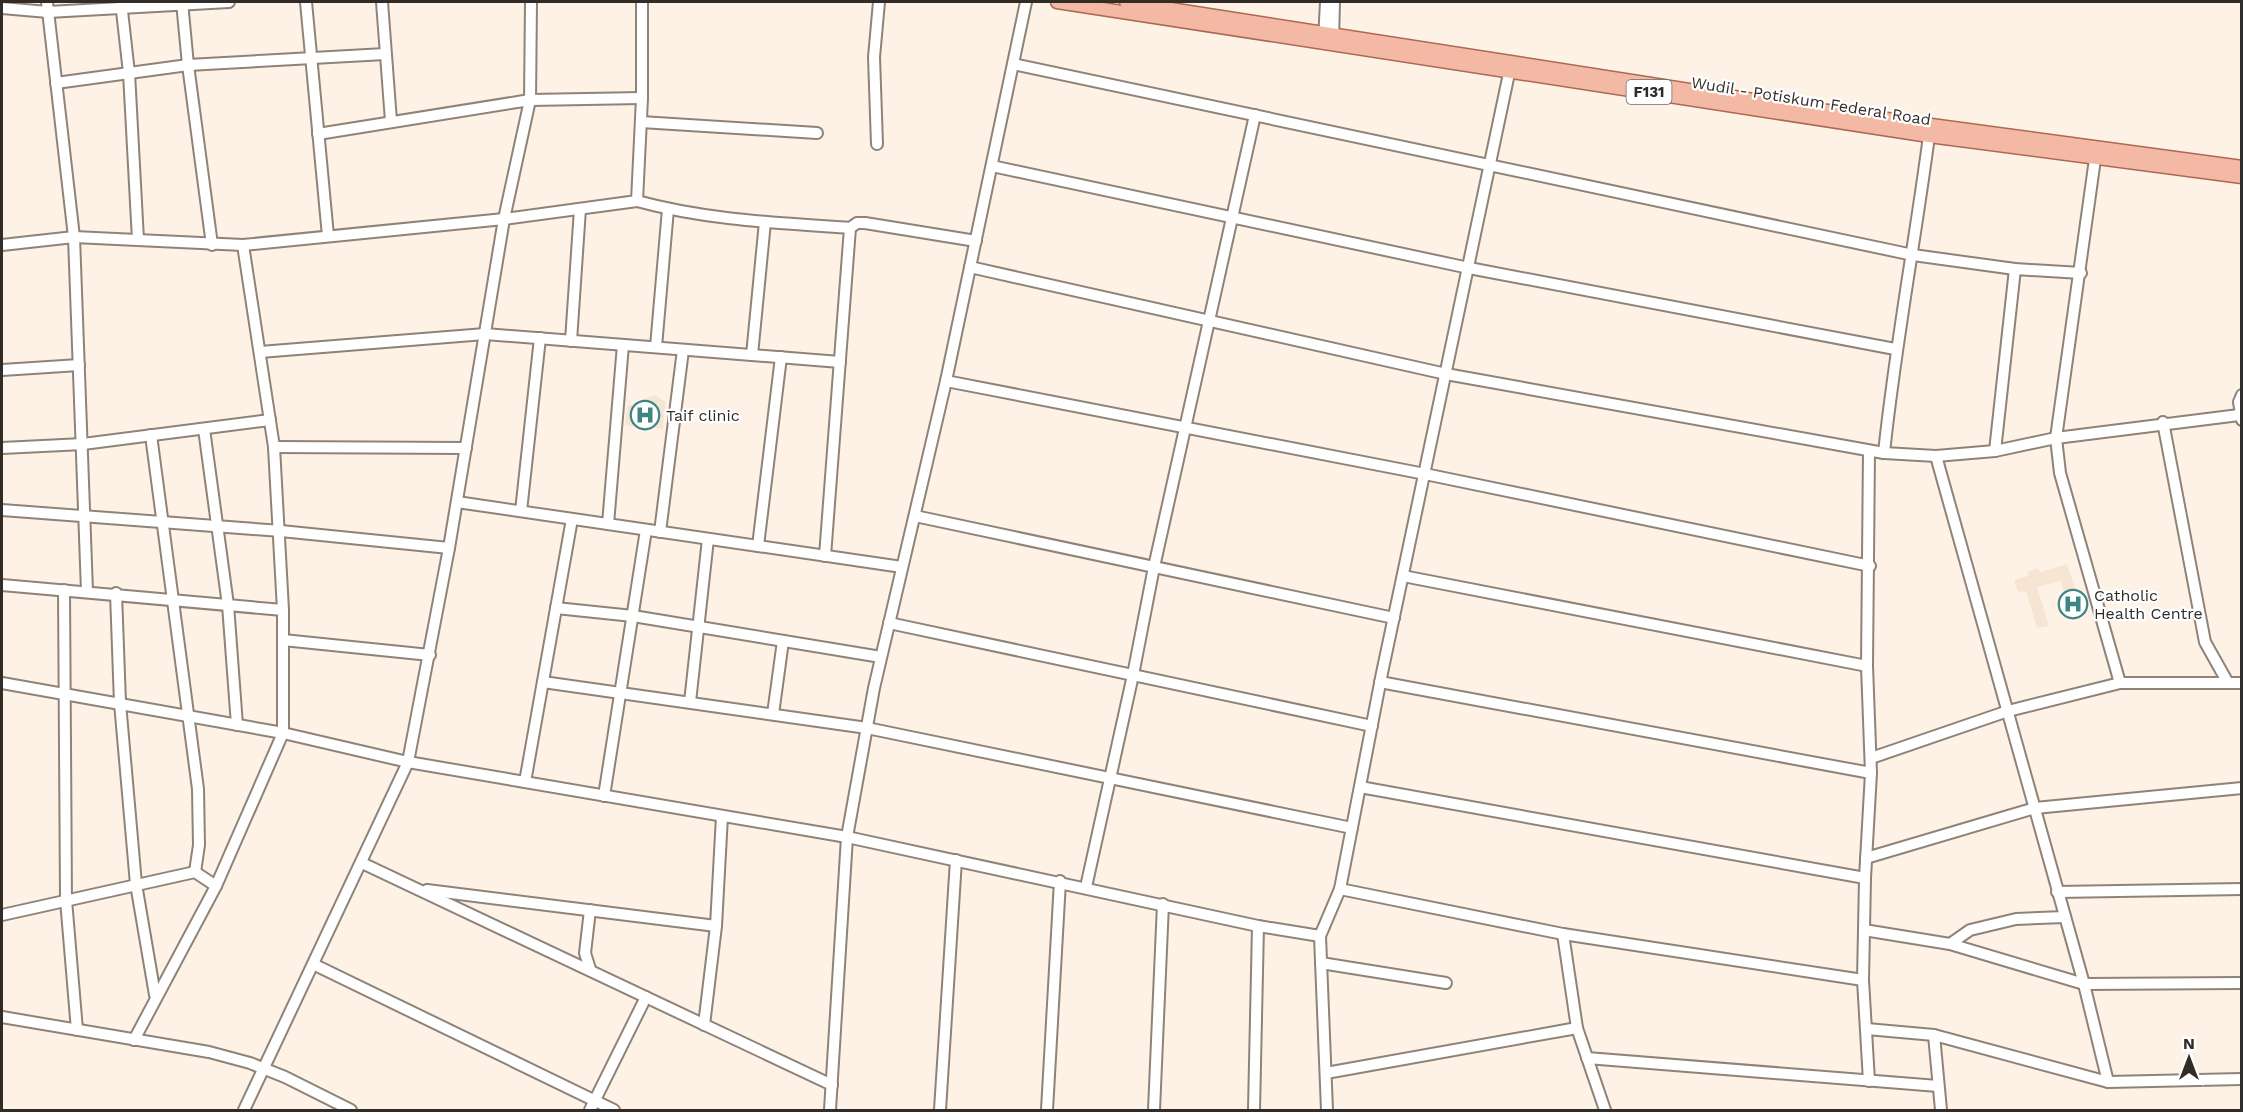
<svg xmlns="http://www.w3.org/2000/svg" width="2243" height="1112" font-family="'Work Sans',sans-serif">
<style>
.built{fill:#f7e5d4}
.lines{fill:none;stroke-linecap:round;stroke-linejoin:round}
.minor-casing{stroke:#8f8379;stroke-width:14}
.major-casing{stroke:#ab6952;stroke-width:15}
.minor{stroke:#fff;stroke-width:10}
.major{stroke:#f4b9a4;stroke-width:12}
.labels{text-anchor:middle;dominant-baseline:central;stroke-width:4.5;stroke-linejoin:round;paint-order:stroke}
.shield{fill:#fff;stroke:#6f6b68;stroke-width:1.5}
.shield-label{font-size:15px;font-weight:bold;fill:#312c28}
.street-label{font-size:16px;fill:#312c28;stroke:#fff}
.poi-label{font-size:16px;fill:#312c28;stroke:#fff;text-anchor:start}
</style>
<rect width="100%" height="100%" fill="#fef1e6"/>
<g class="built">
<path d="M 655,395 L 666,402 L 663,429 L 625,425 L 627,406 Z"/>
<path d="M 2067,564 L 2084,615 L 2071,619 L 2061,581 L 2037,587 L 2049,626 L 2037,628 L 2026,591 L 2018,592 L 2014,580 L 2028,576 L 2027,572 L 2038,568 L 2040,572 Z"/>
</g>
<g class="lines">
<g class="minor-casing">
<g id="minor">
<path d="M 47,2 L 74,237 L 87,591"/>
<path d="M 121,2 L 129,73 L 138,240"/>
<path d="M 182,2 L 188,65 L 212,245"/>
<path d="M 306,2 L 328,236"/>
<path d="M 382,2 L 391,121"/>
<path d="M 2,8 L 48,12 L 229,2"/>
<path d="M 1324,40 L 1326,2"/>
<path d="M 1333,40 L 1334,2"/>
<path d="M 1013,64 L 1913,255 L 2015,269 L 2081,273"/>
<path d="M 56,83 L 188,65 L 385,54"/>
<path d="M 641,122 L 817,133"/>
<path d="M 318,134 L 530,100 L 642,98"/>
<path d="M 877,144 L 874,57 L 879,2"/>
<path d="M 2096,152 L 2056,438 L 2060,473 L 2120,683"/>
<path d="M 992,166 L 1469,268 L 1895,349"/>
<path d="M 637,201 C 706,220 779,223 850,228 L 857,223 L 865,223 L 976,241"/>
<path d="M 2,245 L 74,237 L 243,245 L 504,219 L 637,201 L 642,98 L 642,2"/>
<path d="M 970,267 L 1446,374 L 1884,453 L 1936,456 L 1995,451 L 2056,438 L 2239,415"/>
<path d="M 571,341 L 580,209"/>
<path d="M 656,347 L 668,209"/>
<path d="M 260,352 L 485,334 L 840,362"/>
<path d="M 752,355 L 765,222"/>
<path d="M 2,370 L 79,365"/>
<path d="M 946,381 L 1425,474 L 1870,566"/>
<path d="M 2242,395 L 2239,402 L 2242,420"/>
<path d="M 2163,422 L 2205,642 L 2228,683"/>
<path d="M 204,429 L 228,605 L 237,725"/>
<path d="M 151,435 L 198,789 L 199,845 L 195,872"/>
<path d="M 274,447 L 466,448"/>
<path d="M 2,448 L 83,444 L 270,420"/>
<path d="M 1995,451 L 2015,269"/>
<path d="M 1884,453 C 1895,347 1915,242 1929,136"/>
<path d="M 1936,456 L 2084,984 L 2108,1082"/>
<path d="M 457,502 L 902,567"/>
<path d="M 2,510 L 281,531 L 449,548"/>
<path d="M 521,511 L 540,338"/>
<path d="M 915,516 L 1394,618"/>
<path d="M 608,524 L 623,345"/>
<path d="M 660,532 L 683,350"/>
<path d="M 758,546 L 781,357"/>
<path d="M 825,556 L 850,228"/>
<path d="M 1403,576 L 1867,666"/>
<path d="M 2,585 L 283,610"/>
<path d="M 64,590 L 66,900 L 77,1030"/>
<path d="M 116,593 L 120,703 L 136,884 L 155,995"/>
<path d="M 556,608 L 633,616 L 881,657"/>
<path d="M 889,623 L 1372,726"/>
<path d="M 283,640 L 430,655"/>
<path d="M 543,682 L 867,728 L 1352,828"/>
<path d="M 1380,682 L 1871,773"/>
<path d="M 2,683 L 283,733 L 408,762 L 847,837 L 1258,926 L 1320,936"/>
<path d="M 690,702 L 708,539"/>
<path d="M 773,714 L 783,641"/>
<path d="M 1871,758 L 2008,711 L 2120,683 L 2242,683"/>
<path d="M 525,782 L 572,519"/>
<path d="M 1360,787 L 1865,878"/>
<path d="M 604,796 L 646,530"/>
<path d="M 1866,858 L 2035,808 L 2242,788"/>
<path d="M 362,863 L 832,1085"/>
<path d="M 1086,887 L 1133,675 L 1154,567 L 1255,115"/>
<path d="M 1340,889 L 1563,934 L 1863,980"/>
<path d="M 427,890 L 716,926"/>
<path d="M 2057,892 L 2242,889"/>
<path d="M 590,910 L 585,953 L 590,969"/>
<path d="M 2,915 L 195,872 L 216,886"/>
<path d="M 1864,930 L 1950,944 L 2084,984 L 2242,983"/>
<path d="M 1563,934 L 1577,1028 L 1605,1110"/>
<path d="M 1950,944 L 1970,930 L 2016,919 L 2065,917"/>
<path d="M 1321,963 L 1446,983"/>
<path d="M 315,965 L 614,1110"/>
<path d="M 2,1017 L 209,1052 L 250,1063 L 285,1077 L 351,1110"/>
<path d="M 704,1025 L 716,926 L 722,816"/>
<path d="M 1867,1029 L 1934,1035 L 2108,1082 L 2242,1079"/>
<path d="M 1934,1035 L 1941,1110"/>
<path d="M 134,1040 L 216,886 L 283,733 L 283,610 L 274,447 L 243,245"/>
<path d="M 1587,1058 L 1938,1086"/>
<path d="M 1326,1073 L 1577,1028"/>
<path d="M 1869,1081 L 1863,980 L 1865,878 L 1871,773 L 1867,666 L 1869,451"/>
<path d="M 244,1110 L 408,762 L 449,548 L 504,219 L 530,100 L 531,2"/>
<path d="M 590,1110 L 646,997"/>
<path d="M 830,1110 L 847,837 L 874,688 L 946,381 L 1026,2"/>
<path d="M 940,1110 L 956,860"/>
<path d="M 1047,1110 L 1060,881"/>
<path d="M 1154,1110 L 1163,904"/>
<path d="M 1254,1110 L 1258,926"/>
<path d="M 1327,1110 L 1320,936 L 1340,889 L 1382,673 L 1511,64"/>
</g>
</g>
<g class="major-casing">
<g id="major">
<path d="M 1057,2 L 1929,136 L 2242,177"/>
<path d="M 1126,2 L 1805,108 L 2242,167"/>
</g>
</g>
<use href="#minor" class="minor"/>
<use href="#major" class="major"/>
</g>
<defs>
<g id="hospital-ring" transform="scale(1.5)"><circle r="9.5" fill="#fff" stroke="#3d8684" stroke-width="1.5"/><path d="M-5-5h3v3.5h4V-5h3V5h-3V1.5h-4V5h-3Z" fill="#3d8684"/></g>
</defs>
<g fill-rule="evenodd">
<use href="#hospital-ring" x="645" y="415"/>
<use href="#hospital-ring" x="2073" y="604"/>
</g>
<g class="labels">
<rect class="shield" x="1626.5" y="80" width="45" height="24" rx="4.5"/>
<g class="shield-label">
<text x="1649" y="92">F131</text>
</g>
<g class="street-label">
<text transform="translate(1811 101) rotate(9)">Wudil - Potiskum Federal Road</text>
</g>
<g class="poi-label">
<text x="666" y="415">Taif clinic</text>
<text x="2094" y="595">Catholic<tspan x="2094" dy="18">Health Centre</tspan></text>
</g>
</g>
<rect width="2243" height="1112" fill="none" stroke="#312c28" stroke-width="6"/>
<g transform="translate(2189 1058)" stroke="#ffffff" stroke-width="4.5" paint-order="stroke">
<path d="M0-4.5L10 22L0 15L-10 22Z" fill="#312c28"/>
<text y="-9" font-size="16" font-weight="bold" text-anchor="middle" fill="#312c28">N</text>
</g>
</svg>
